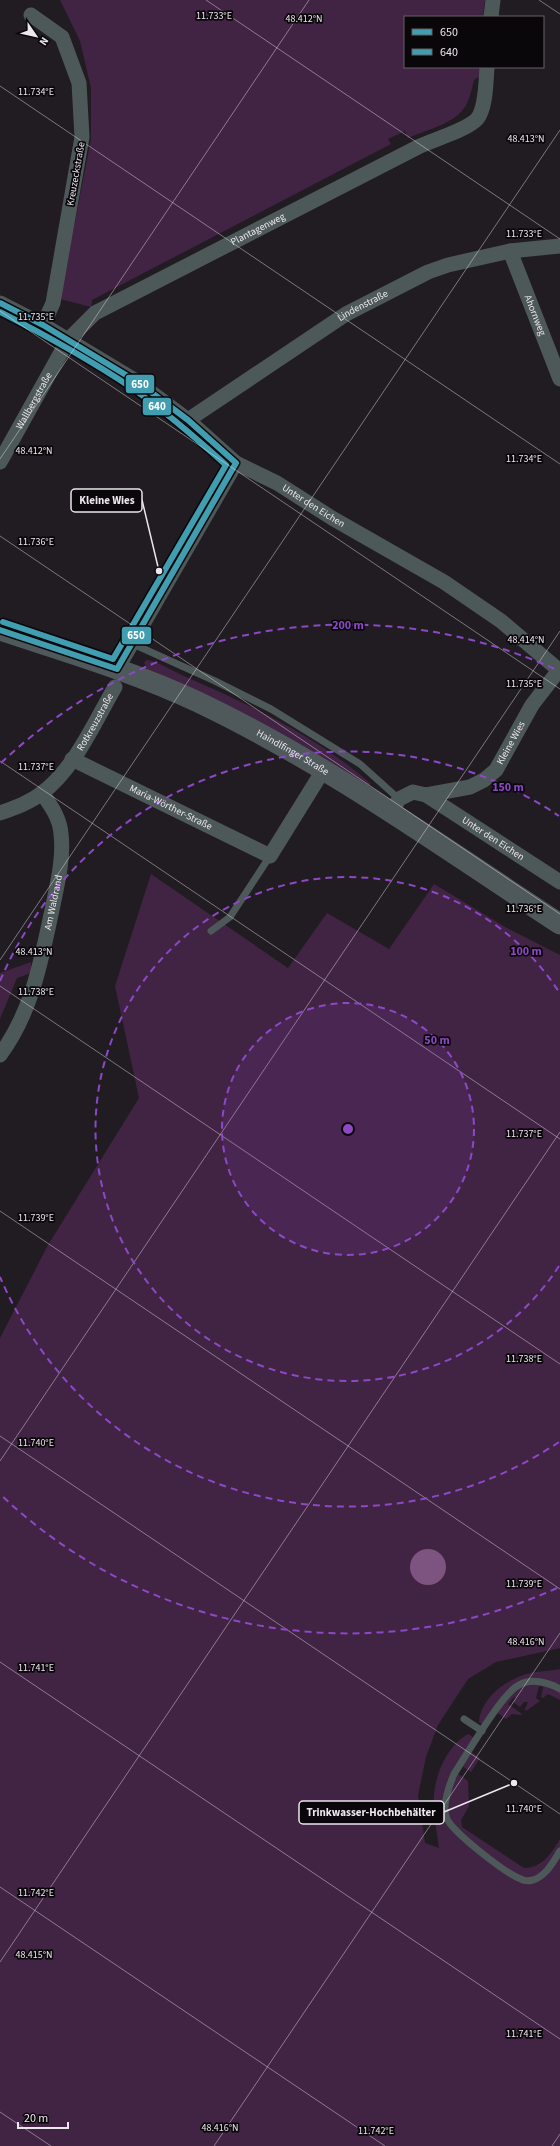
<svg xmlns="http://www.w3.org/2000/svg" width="560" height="2146" font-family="'Source Sans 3',sans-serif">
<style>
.green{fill:#412344}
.water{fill:#7d5480}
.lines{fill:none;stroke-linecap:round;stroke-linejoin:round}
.lane{stroke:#4d5858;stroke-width:7}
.street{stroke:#4d5858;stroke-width:15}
.secondary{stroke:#4f595b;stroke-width:21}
.bus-1-casing{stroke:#0a070a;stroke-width:9}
.bus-2-casing{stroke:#0a070a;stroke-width:9}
.bus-1{stroke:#409eb0;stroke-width:6}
.bus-2{stroke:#409eb0;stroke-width:6}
.ticks{fill:none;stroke:#ece6ed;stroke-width:1;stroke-opacity:0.45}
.ring{fill:none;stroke:#8c48c6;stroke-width:2;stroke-dasharray:7 5}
.labels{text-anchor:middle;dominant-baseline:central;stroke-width:3.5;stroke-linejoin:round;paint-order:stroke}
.street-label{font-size:10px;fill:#ece6ed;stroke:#0a070a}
.ticks-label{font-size:10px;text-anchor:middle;fill:#ece6ed;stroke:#0a070a;stroke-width:3.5;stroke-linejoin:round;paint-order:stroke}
.centre{fill:#8c48c6;stroke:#0a070a;stroke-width:2}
.ring-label{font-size:12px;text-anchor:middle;font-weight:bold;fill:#8c48c6;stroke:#0a070a;stroke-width:3.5;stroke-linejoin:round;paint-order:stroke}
.leader{fill:none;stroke:#ece6ed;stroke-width:1.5}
.callout-dot{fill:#ece6ed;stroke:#0a070a;stroke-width:1.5}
.callout{fill:#0a070a;stroke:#ece6ed;stroke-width:1.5}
.callout-label{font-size:11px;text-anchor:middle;font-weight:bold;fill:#ece6ed}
.line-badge{stroke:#0a070a;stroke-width:1.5}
.badge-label{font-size:11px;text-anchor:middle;font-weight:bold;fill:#fff}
</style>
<rect width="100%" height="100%" fill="#211c22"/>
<g class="green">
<path d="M 60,0 L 485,0 L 483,17 L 405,17 L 405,67 L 480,67 L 480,76 L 474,80 C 472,87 471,94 468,101 C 460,123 428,129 408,138 L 405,131 L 388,139 L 391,144 L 92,300 L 91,307 L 60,299 L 91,139 L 91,88 L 80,41 Z"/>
<path d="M 147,660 C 160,662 174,672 186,677 C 251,705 318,737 371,784 L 367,786 L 148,671 L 144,662 Z"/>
<path d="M 151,874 L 288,968 L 327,913 L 389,949 L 434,884 L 507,928 L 560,955 L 560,1648 L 496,1662 L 468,1679 L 438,1725 L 426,1757 L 418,1795 L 425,1843 L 439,1848 C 437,1830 432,1812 434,1795 C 436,1772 448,1745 468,1734 L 478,1740 L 470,1751 L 480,1758 L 471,1772 L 462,1766 L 457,1773 L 468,1781 L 469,1806 L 461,1820 L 462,1827 L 524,1868 C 543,1868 551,1853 560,1839 L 560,2146 L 0,2146 L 0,1338 L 48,1245 L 139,1098 L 115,986 Z"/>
<path d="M 31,962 L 31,973 L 17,978 L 0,1019 L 0,973 Z"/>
<path d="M 560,1669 L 560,1700 L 548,1694 L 543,1698 L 541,1697 L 543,1687 L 539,1686 L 536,1698 L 540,1701 L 526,1711 L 525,1709 L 528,1702 L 524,1702 L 520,1707 L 513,1702 L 516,1698 L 514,1697 L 508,1704 L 522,1714 L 521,1715 L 512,1714 L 506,1719 L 496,1712 L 486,1727 L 479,1722 C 481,1698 505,1681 526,1674 C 537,1671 549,1671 560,1669 Z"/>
</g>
<circle class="water" cx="428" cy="1567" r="18"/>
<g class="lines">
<g class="lane">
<path d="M 133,644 L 215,681 L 271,709 L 360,764 L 399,799"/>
<path d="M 211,931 L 230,917 L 270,856"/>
<path d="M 560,1689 C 548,1682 531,1678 519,1685 C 502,1693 466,1756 454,1774 C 449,1786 441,1807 447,1819 C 454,1833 506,1874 521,1879 C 524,1881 529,1881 533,1880 C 546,1876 553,1862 560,1851"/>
<path d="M 464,1719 L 482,1731"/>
</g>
<g class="street">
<path d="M 31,15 L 62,37 L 79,83 L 82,137 L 53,303 L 43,325"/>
<path d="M 491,17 L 493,0"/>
<path id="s1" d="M 510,251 L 560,379"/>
<path id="s2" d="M 0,303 L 43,325 L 136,381 L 188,420 L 236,463 L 277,483 L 332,518 L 444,582 L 501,621 L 560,671"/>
<path id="s3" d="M 188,420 L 346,314 L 428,272 L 448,265 L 510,251 L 560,246"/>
<path id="s4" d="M 0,462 L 68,340 L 95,313 L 420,146 C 435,139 467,130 477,119 C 486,109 486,80 487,67"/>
<path d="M 117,669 L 236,463"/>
<path id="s5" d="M 72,759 L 270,856 L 324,769"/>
<path id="s6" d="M 426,795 L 560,882"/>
<path id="s7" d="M 0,813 C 14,808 29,803 42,793 C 75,768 94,723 115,687"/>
<path id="s8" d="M 391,813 L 399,799 L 413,792 L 426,795 L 470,787 L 484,780 L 496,770 L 532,705 L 559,670"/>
<path id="s9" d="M 0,1055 C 32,1012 41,961 52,910 C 57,885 64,859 61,834 C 60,818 51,806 42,793"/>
</g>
<path class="secondary" id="s10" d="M 0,630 C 66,652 135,672 198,702 C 326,763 441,846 560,924"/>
<g class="bus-1-casing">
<path id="bus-1" d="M 0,303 L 43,325 L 136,381 L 188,420 L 236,463 L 117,669 L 0,630"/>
</g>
<g class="bus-2-casing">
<path id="bus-2" d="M 0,312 C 45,335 90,360 132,388 C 165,411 196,438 226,465 L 113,659 L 3,622"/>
</g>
<use href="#bus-1" class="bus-1"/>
<use href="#bus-2" class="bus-2"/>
</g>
<path class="ticks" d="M 206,0 L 560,239M 539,0 L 560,14M 0,86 L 560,464M 0,311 L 560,689M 0,459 L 309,0M 0,536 L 560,914M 0,761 L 560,1139M 0,960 L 560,130M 0,986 L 560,1364M 0,1211 L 560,1589M 0,1436 L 560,1814M 0,1461 L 560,631M 0,1662 L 560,2039M 0,1887 L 385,2146M 0,1962 L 560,1132M 0,2112 L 51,2146M 214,2146 L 560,1633M 552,2146 L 560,2134"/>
<circle cx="348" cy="1129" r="126" fill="#8c48c6" fill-opacity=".12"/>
<g class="ring">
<circle cx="348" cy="1129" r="126"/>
<path d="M559 1266A252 252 0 1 1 559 992"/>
<path d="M559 1442A378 378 0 0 1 0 1277M0 981A378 378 0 0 1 559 816"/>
<path d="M557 1588A504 504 0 0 1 1 1495M1 763A504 504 0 0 1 557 670"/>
</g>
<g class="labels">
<g class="street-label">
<text transform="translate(76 174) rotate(-80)">Kreuzeckstraße</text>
<text stroke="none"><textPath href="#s4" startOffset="361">Plantagenweg</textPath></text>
<text stroke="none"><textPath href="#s3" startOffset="209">Lindenstraße</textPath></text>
<text stroke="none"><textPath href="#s1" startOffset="69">Ahornweg</textPath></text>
<text stroke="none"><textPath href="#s4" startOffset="70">Wallbergstraße</textPath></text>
<text stroke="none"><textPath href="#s2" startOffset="375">Unter den Eichen</textPath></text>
<text stroke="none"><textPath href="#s7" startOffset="136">Rotkreuzstraße</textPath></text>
<text stroke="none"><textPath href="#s8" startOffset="152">Kleine Wies</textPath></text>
<text stroke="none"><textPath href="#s10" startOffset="318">Haindlfinger Straße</textPath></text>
<text stroke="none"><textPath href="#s5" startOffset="110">Maria-Wörther-Straße</textPath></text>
<text stroke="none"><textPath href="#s6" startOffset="80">Unter den Eichen</textPath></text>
<text stroke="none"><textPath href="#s9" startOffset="163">Am Waldrand</textPath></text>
</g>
</g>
<g class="ticks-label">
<text x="214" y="19">11.733°E</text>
<text x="304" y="22">48.412°N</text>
<text x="36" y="95">11.734°E</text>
<text x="526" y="142">48.413°N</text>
<text x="524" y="237">11.733°E</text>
<text x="36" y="320">11.735°E</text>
<text x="34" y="454">48.412°N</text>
<text x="524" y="462">11.734°E</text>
<text x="36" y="545">11.736°E</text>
<text x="526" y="643">48.414°N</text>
<text x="524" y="687">11.735°E</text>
<text x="36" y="770">11.737°E</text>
<text x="524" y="912">11.736°E</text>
<text x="34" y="955">48.413°N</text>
<text x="36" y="995">11.738°E</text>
<text x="524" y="1137">11.737°E</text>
<text x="36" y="1221">11.739°E</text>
<text x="524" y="1362">11.738°E</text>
<text x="36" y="1446">11.740°E</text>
<text x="524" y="1587">11.739°E</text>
<text x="526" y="1645">48.416°N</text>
<text x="36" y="1671">11.741°E</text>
<text x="524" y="1812">11.740°E</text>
<text x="36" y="1896">11.742°E</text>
<text x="34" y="1958">48.415°N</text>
<text x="524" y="2037">11.741°E</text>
<text x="220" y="2131">48.416°N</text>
<text x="376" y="2134">11.742°E</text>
</g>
<circle cx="348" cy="1129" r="6" class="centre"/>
<g class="ring-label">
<text x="348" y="629">200 m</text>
<text x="508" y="791">150 m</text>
<text x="526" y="955">100 m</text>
<text x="437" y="1044">50 m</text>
</g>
<path class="leader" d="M159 571L142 500M514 1783L444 1812"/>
<g class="callout-dot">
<circle cx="159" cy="571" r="4"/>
<circle cx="514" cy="1783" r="4"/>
</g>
<g class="callout">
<rect x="71" y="489" width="71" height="23" rx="4"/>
<rect x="299" y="1801" width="145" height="23" rx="4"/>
</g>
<g class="callout-label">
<text x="107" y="504">Kleine Wies</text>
<text x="371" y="1816">Trinkwasser-Hochbehälter</text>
</g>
<g class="line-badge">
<rect x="125" y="374" width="30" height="20" rx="4" fill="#409eb0"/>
<rect x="142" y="397" width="30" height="19" rx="4" fill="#409eb0"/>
<rect x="121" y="626" width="31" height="19" rx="4" fill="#409eb0"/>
</g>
<g class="badge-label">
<text x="140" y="388">650</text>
<text x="157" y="410">640</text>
<text x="136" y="639">650</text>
</g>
<rect x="404" y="16" width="140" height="52" fill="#0a070a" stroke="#646065"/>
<rect x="412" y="29" width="20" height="6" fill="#409eb0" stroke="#646065"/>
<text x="440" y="36" font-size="12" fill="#ece6ed">650</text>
<rect x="412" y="49" width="20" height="6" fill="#409eb0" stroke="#646065"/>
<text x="440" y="56" font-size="12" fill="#ece6ed">640</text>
<g transform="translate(36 36) rotate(124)" stroke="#0a070a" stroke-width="3" paint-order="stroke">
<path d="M0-3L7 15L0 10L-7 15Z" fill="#ece6ed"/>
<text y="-6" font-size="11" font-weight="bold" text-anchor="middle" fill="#ece6ed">N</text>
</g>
<path d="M18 2122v6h50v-6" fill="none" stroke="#ece6ed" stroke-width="2"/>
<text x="24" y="2122" font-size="12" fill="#ece6ed" stroke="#0a070a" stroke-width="3" paint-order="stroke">20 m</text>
</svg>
